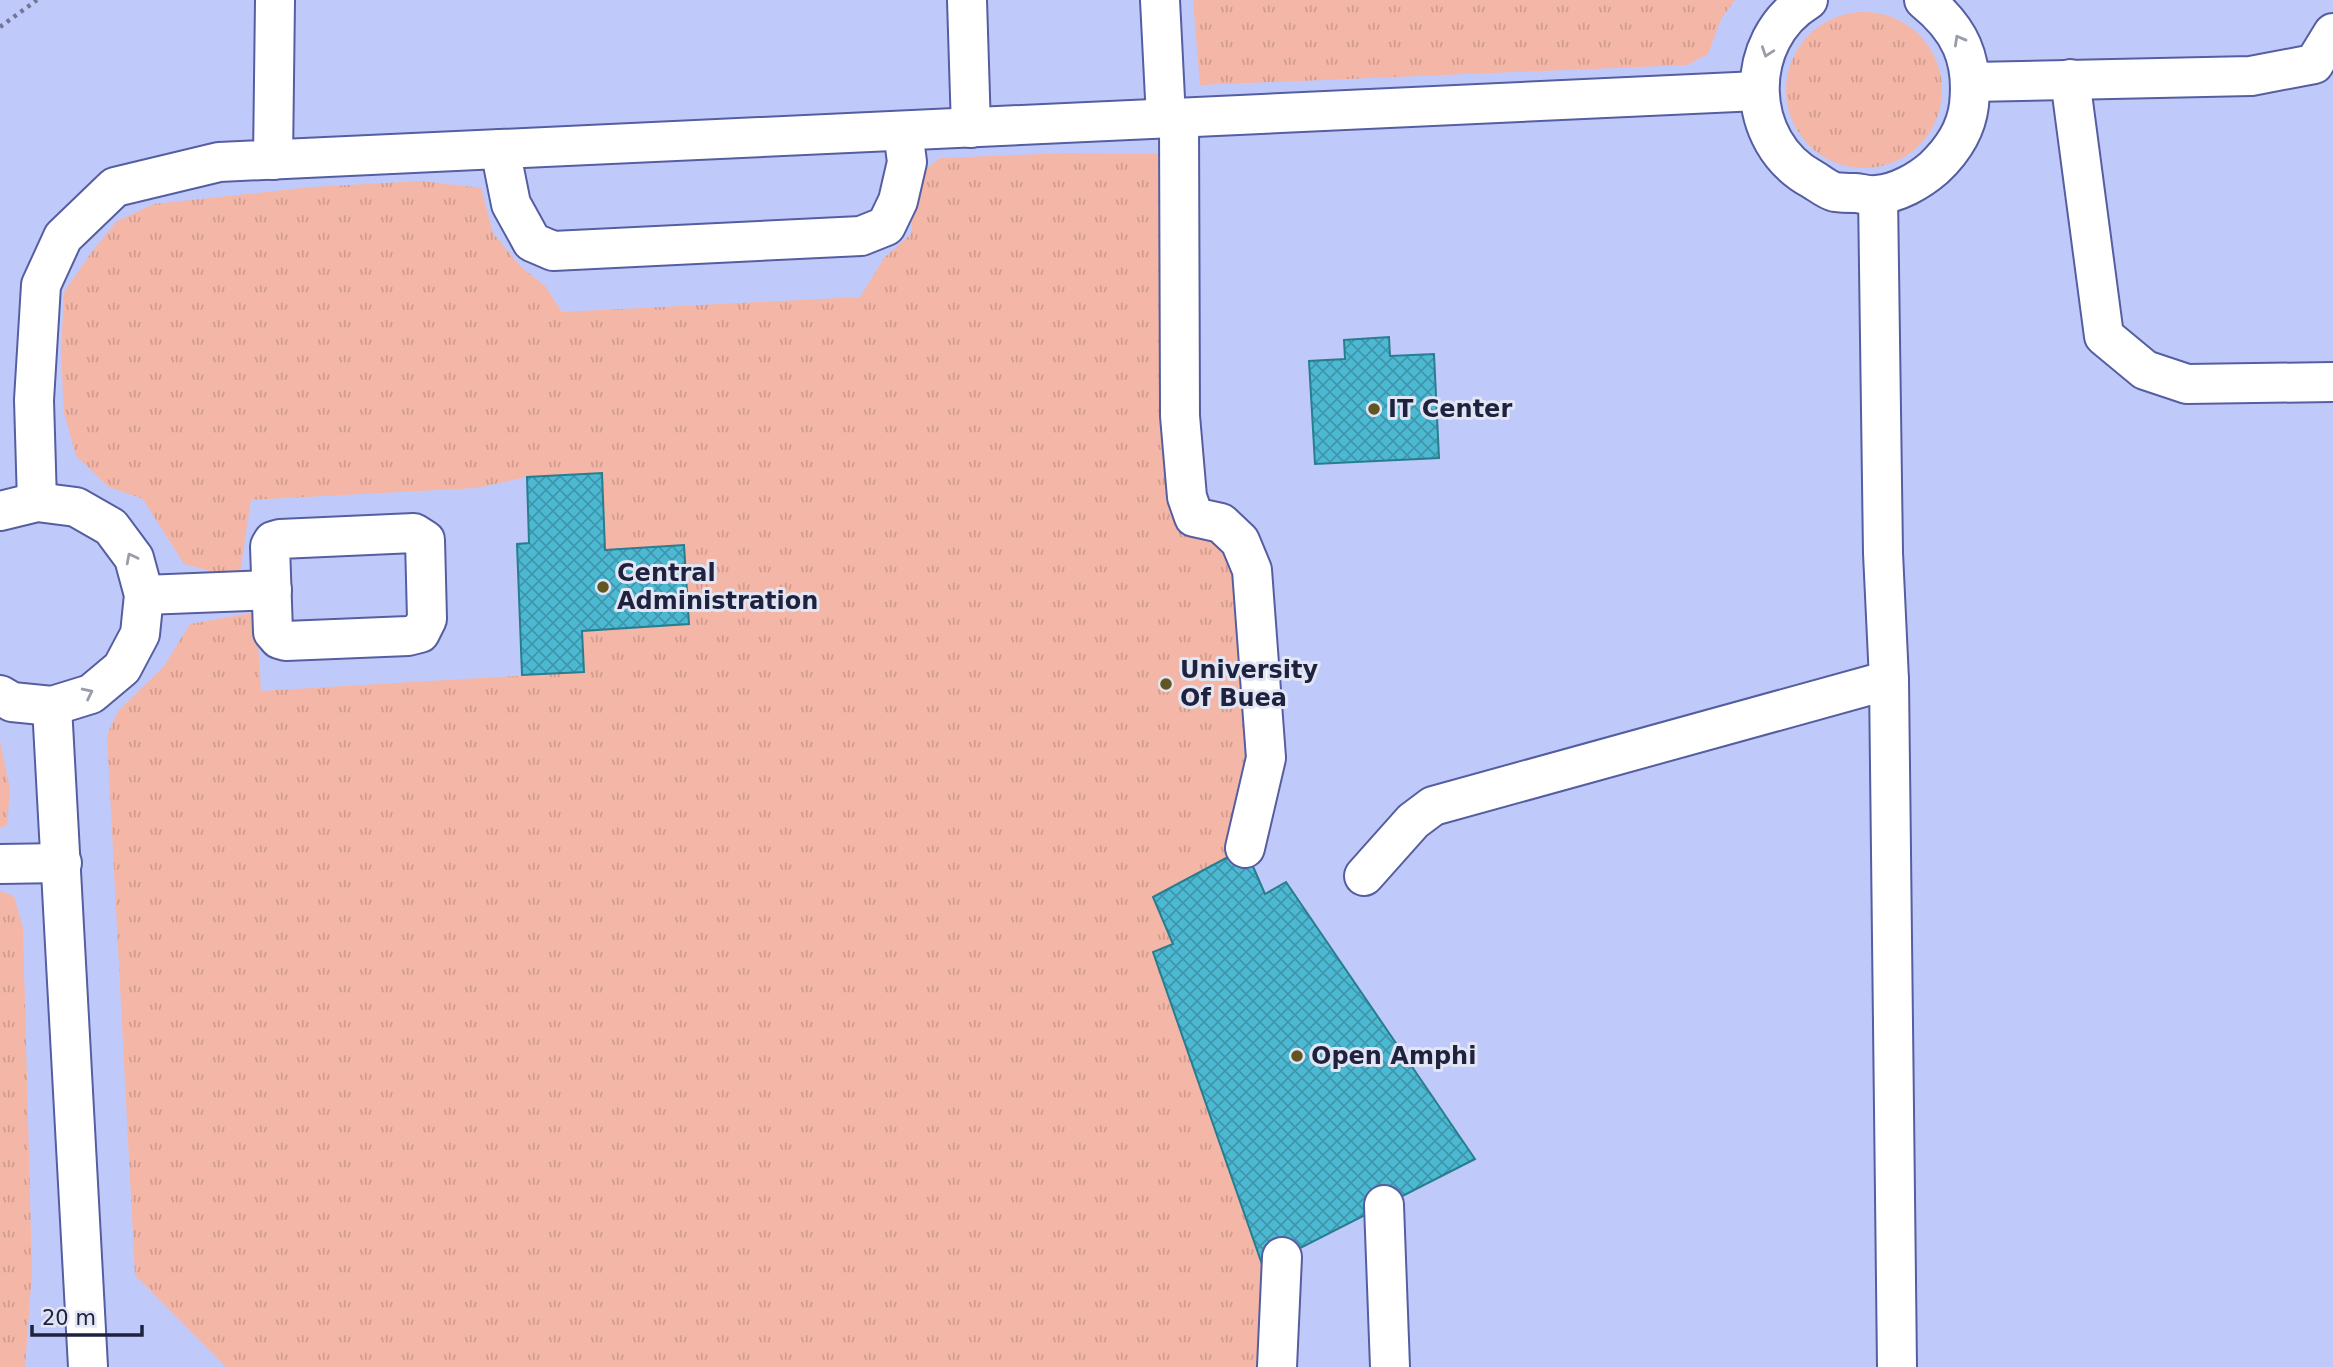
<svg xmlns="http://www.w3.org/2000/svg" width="2333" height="1367" font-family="'DejaVu Sans',sans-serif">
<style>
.built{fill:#c0cafa}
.grass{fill:url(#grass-tufts)}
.building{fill:url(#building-cross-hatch);stroke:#287d8f;stroke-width:2}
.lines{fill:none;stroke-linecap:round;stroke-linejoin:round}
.minor-casing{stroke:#545ea0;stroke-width:42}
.path{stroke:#717693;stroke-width:4.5;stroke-dasharray:3.5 5;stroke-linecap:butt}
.minor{stroke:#fff;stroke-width:38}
.oneway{stroke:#9a9ca8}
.poi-dot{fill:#625522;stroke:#e1e5f4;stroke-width:2.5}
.labels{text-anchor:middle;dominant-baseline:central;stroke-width:6;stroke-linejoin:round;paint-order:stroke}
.poi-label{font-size:24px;font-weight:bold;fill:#1e223e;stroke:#e1e5f4;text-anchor:start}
</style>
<defs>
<pattern id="grass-tufts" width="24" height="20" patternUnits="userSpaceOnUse" patternTransform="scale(1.75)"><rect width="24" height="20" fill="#f4b6a6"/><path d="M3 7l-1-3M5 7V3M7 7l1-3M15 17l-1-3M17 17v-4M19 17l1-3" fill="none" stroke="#d19c90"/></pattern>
<pattern id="building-cross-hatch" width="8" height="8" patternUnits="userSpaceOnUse" patternTransform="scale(1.75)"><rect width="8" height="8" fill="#4cb9d2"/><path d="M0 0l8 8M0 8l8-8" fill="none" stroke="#3f96ac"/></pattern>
</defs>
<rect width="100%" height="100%" fill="#d0d7f5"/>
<rect class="built" x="0" y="0" width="2333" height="1367"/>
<g class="grass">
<path d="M 1193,0 L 1735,0 L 1721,19 L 1708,54 L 1687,65 L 1200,85 Z"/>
<circle cx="1864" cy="90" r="78"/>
<path d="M 1066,153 L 1174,154 L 1173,511 L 1235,548 L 1266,758 L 1245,848 L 1153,897 L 1173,944 L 1153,953 L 1263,1267 L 1258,1367 L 226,1367 L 135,1275 L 107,735 L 118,711 L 164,666 L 190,624 L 256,612 L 261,691 L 584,672 L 582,631 L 689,624 L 684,546 L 605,550 L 602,473 L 527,477 L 476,488 L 251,500 L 240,572 L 210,571 L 184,564 L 143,499 L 109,487 L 76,456 L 64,413 L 61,355 L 64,292 L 91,253 L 117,221 L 154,204 L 312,187 L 422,181 L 481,188 L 493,233 L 520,266 L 545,286 L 562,312 L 860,297 L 884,258 L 911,234 L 914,178 L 940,158 Z"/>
<path d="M 0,741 L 10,790 L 7,825 L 0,828 Z"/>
<path d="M 0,891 L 14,896 L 23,928 L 32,1272 L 25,1367 L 0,1367 Z"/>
</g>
<g class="building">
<path d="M 1389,337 L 1390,356 L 1434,354 L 1439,458 L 1315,464 L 1309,361 L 1345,359 L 1344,340 Z"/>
<path d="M 602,473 L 605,550 L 684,545 L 689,624 L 582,631 L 584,672 L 522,675 L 517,544 L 529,543 L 527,477 Z"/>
<path d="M 1245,848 L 1265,894 L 1286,882 L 1475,1159 L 1263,1267 L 1153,952 L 1173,944 L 1153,897 Z"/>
</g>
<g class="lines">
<g class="minor-casing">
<g id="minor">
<path d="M 967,0 L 971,128"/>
<path d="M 1160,0 L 1166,118"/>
<path d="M 1808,0 C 1742,40 1744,142 1812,179 C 1819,183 1827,190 1835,192 C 1842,193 1850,193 1856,193 C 1863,194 1871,196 1877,195 C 1898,193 1919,181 1934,168 C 1952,151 1966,131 1969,105 C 1974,59 1960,29 1924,0"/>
<path d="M 2070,79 L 2104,336 L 2145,370 L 2187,384 L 2333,382"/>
<path d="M 1972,82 L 2251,76 L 2314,64 L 2333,33"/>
<path d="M 1179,118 L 1180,416 L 1187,497 L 1194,517 L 1221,523 L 1240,541 L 1252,570 L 1266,758 L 1245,848"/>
<path d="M 500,149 L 511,204 L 532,242 L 553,251 L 861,236 L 886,226 L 898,201 L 907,162 L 903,131"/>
<path d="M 273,160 L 275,0"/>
<path d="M 1878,195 L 1883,553 L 1889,680 L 1897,1367"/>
<path d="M 37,502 L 34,400 L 41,285 L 63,237 L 115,187 L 219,162 L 1758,91"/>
<path d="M 0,511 L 37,502 L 76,507 L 111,527 L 134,558 L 144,595 L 140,634 L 122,668 L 91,694 L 52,706 L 12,702 L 0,695"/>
<path d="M 414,533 L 425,540 L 427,619 L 420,633 L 408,636 L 286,641 L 279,639 L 273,632 L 270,546 L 273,541 L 280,539 Z"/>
<path d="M 144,595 L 272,590"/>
<path d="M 52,706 L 88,1367"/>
<path d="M 0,864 L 62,863"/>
<path d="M 1364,876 L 1413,821 L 1433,806 L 1889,680"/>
<path d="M 1384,1205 L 1390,1367"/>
<path d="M 1277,1367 L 1282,1257"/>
</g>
</g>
<path class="path" d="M 0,27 L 37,0"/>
<use href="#minor" class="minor"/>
</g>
<defs><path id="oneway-chevron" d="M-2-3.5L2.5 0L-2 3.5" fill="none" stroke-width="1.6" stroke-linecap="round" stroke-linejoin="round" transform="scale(1.75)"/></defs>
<g class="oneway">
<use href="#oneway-chevron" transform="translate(1959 40) rotate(-119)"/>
<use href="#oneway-chevron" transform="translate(1767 52) rotate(109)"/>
<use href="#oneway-chevron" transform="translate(131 558) rotate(-117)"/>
<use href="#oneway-chevron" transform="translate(88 693) rotate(-26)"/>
</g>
<g class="poi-dot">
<circle cx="1374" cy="409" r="7"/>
<circle cx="603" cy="587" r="7"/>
<circle cx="1166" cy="684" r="7"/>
<circle cx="1297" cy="1056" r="7"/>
</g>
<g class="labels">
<g class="poi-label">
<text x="1388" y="409">IT Center</text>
<text x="617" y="573">Central<tspan x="617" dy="28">Administration</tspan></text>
<text x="1180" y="670">University<tspan x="1180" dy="28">Of Buea</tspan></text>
<text x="1311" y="1056">Open Amphi</text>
</g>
</g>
<path d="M32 1325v10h110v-10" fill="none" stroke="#1e223e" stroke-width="3.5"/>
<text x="42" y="1325" font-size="21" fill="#1e223e" stroke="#e1e5f4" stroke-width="5" paint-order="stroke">20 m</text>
</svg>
